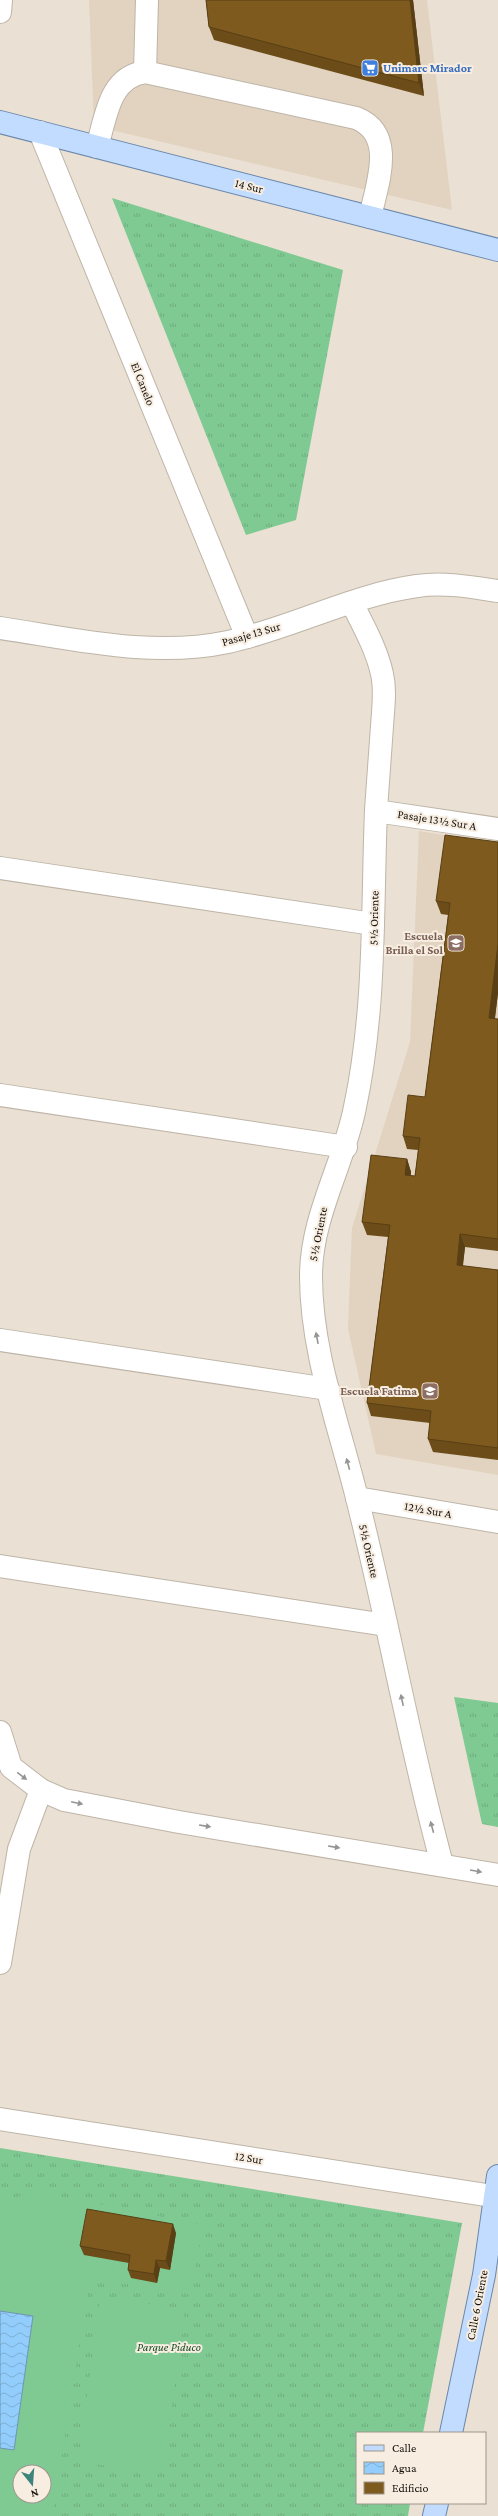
<svg xmlns="http://www.w3.org/2000/svg" width="498" height="2516" font-family="'Crimson Pro',serif">
<style>
.built{fill:#e2d3c0}
.grass{fill:url(#grass-tufts);fill-rule:evenodd}
.pitch{fill:#7fca92;fill-rule:evenodd}
.water{fill:url(#water-waves);stroke:#6d96b4}
.lines{fill:none;stroke-linecap:round;stroke-linejoin:round}
.minor-casing{stroke:#beb5a8;stroke-width:24}
.major-casing{stroke:#6b87ab;stroke-width:24}
.minor{stroke:#fff;stroke-width:22}
.major{stroke:#c1dcff;stroke-width:22}
.wall{fill:#6c4d1a}
.shaded-wall{fill:#583f15}
.building{fill:#7e5a1e;stroke:#583f15}
.oneway{fill:#979593}
.labels{text-anchor:middle;dominant-baseline:central;stroke-width:4;stroke-linejoin:round;paint-order:stroke}
.shop-label{font-size:12px;font-weight:bold;fill:#366cbe;stroke:#f7ede0;text-anchor:start}
.street-label{font-size:12px;fill:#181410;stroke:#f7ede0}
.education-label{font-size:12px;font-weight:bold;fill:#785e54;stroke:#f7ede0;text-anchor:end}
.park-label{font-size:12px;font-style:italic;fill:#164d28;stroke:#f7ede0}
</style>
<defs>
<pattern id="grass-tufts" width="24" height="20" patternUnits="userSpaceOnUse"><rect width="24" height="20" fill="#7fca92"/><path d="M3 7l-1-3M5 7V3M7 7l1-3M15 17l-1-3M17 17v-4M19 17l1-3" fill="none" stroke="#6dad7d"/></pattern>
<pattern id="water-waves" width="16" height="10" patternUnits="userSpaceOnUse"><rect width="16" height="10" fill="#92cdfb"/><path d="M0 5q4-4 8 0t8 0" fill="none" stroke="#7dafd6"/></pattern>
</defs>
<rect width="100%" height="100%" fill="#eae0d3"/>
<g class="built">
<path d="M 89,0 L 427,0 L 452,210 L 94,126 Z"/>
<path d="M 419,831 L 498,844 L 498,1475 L 376,1454 L 348,1329 L 352,1228 L 410,1042 Z"/>
</g>
<g class="grass">
<path d="M 112,198 L 343,270 L 296,520 L 246,535 Z"/>
<path d="M 454,1697 L 498,1703 L 498,1827 L 482,1824 Z"/>
<path d="M 0,2148 L 462,2223 L 423,2433 L 357,2433 L 357,2503 L 410,2503 L 408,2516 L 0,2516 ZM 20,2472 L 44,2472 L 44,2496 L 20,2496 Z"/>
</g>
<g class="pitch">
<path d="M 33,2191 L 204,2225 L 189,2294 L 90,2278 L 52,2516 L 0,2516 L 0,2204 ZM 20,2472 L 44,2472 L 44,2496 L 20,2496 Z"/>
<path d="M 100,2297 L 185,2309 L 163,2473 L 78,2462 Z"/>
</g>
<path class="water" d="M 0,2311 L 33,2316 L 14,2450 L 0,2448 Z"/>
<g class="lines">
<g class="minor-casing">
<g id="minor">
<path d="M 0,12 L 1,0"/>
<path d="M 145,72 L 147,0"/>
<path d="M 40,132 L 247,637"/>
<path d="M 97,147 C 106,117 109,77 145,72 L 356,118 C 397,134 377,184 370,217"/>
<path d="M 352,603 C 363,625 377,650 382,674 C 386,691 383,709 382,726 C 380,754 378,782 376,810 C 372,910 376,1008 355,1107 C 344,1164 311,1216 311,1276 C 311,1352 339,1425 357,1498 C 388,1620 409,1743 442,1864"/>
<path d="M 0,628 C 75,639 152,658 228,642 C 292,628 352,595 417,586 C 444,582 471,587 498,591"/>
<path d="M 376,811 L 498,829"/>
<path d="M 0,868 L 373,924"/>
<path d="M 0,1095 L 346,1147"/>
<path d="M 0,1340 L 328,1389"/>
<path d="M 357,1498 L 498,1522"/>
<path d="M 0,1566 L 386,1625"/>
<path d="M 0,1732 L 11,1767 L 41,1790 L 64,1800 L 179,1822 L 498,1875"/>
<path d="M 0,1963 L 19,1849 L 41,1790"/>
<path d="M 0,2119 L 498,2197"/>
</g>
</g>
<g class="major-casing">
<g id="major">
<path d="M 0,122 L 498,250"/>
<path d="M 451,2433 L 484,2275 L 498,2176"/>
<path d="M 434,2516 L 437,2503"/>
</g>
</g>
<use href="#minor" class="minor"/>
<use href="#major" class="major"/>
</g>
<g class="wall">
<path d="M 206,0 L 413,0 L 424,96 L 214,40 L 209,27 Z"/>
<path d="M 498,842 L 498,993 L 495,1019 L 498,1019 L 498,1251 L 465,1247 L 463,1266 L 498,1270 L 498,1460 L 433,1452 L 428,1439 L 430,1423 L 371,1416 L 367,1403 L 388,1237 L 367,1235 L 362,1222 L 407,1159 L 411,1172 L 411,1176 L 415,1176 L 418,1150 L 407,1149 L 403,1136 L 425,1097 L 448,915 L 441,914 L 436,901 Z"/>
<path d="M 176,2233 L 170,2270 L 160,2268 L 157,2283 L 131,2278 L 128,2270 L 129,2263 L 84,2255 L 80,2246 Z"/>
</g>
<g class="shaded-wall">
<path d="M 410,0 L 413,0 L 424,96 L 419,83 Z"/>
<path d="M 498,944 L 498,993 L 493,1031 L 489,1018 Z"/>
<path d="M 407,1159 L 411,1172 L 409,1188 L 405,1175 Z"/>
<path d="M 460,1234 L 465,1247 L 461,1278 L 457,1265 Z"/>
<path d="M 173,2224 L 176,2233 L 170,2270 L 166,2261 Z"/>
<path d="M 156,2260 L 160,2268 L 157,2283 L 154,2274 Z"/>
</g>
<g class="building">
<path d="M 206,0 L 410,0 L 419,83 L 209,27 Z"/>
<path d="M 445,835 L 498,842 L 498,944 L 489,1018 L 498,1019 L 498,1239 L 460,1234 L 457,1265 L 498,1270 L 498,1448 L 428,1439 L 431,1411 L 367,1403 L 390,1225 L 362,1222 L 371,1155 L 407,1159 L 405,1175 L 415,1176 L 420,1138 L 403,1136 L 408,1095 L 425,1097 L 450,903 L 436,901 Z"/>
<path d="M 87,2209 L 173,2224 L 166,2261 L 156,2260 L 154,2274 L 128,2270 L 130,2255 L 80,2246 Z"/>
</g>
<defs><path id="oneway-solid" d="M-6-.8H1V-3.2L6.5 0L1 3.2V.8H-6Z"/></defs>
<g class="oneway">
<use href="#oneway-solid" transform="translate(317 1338) rotate(-101)"/>
<use href="#oneway-solid" transform="translate(348 1464) rotate(-105)"/>
<use href="#oneway-solid" transform="translate(402 1700) rotate(-102)"/>
<use href="#oneway-solid" transform="translate(22 1776) rotate(37)"/>
<use href="#oneway-solid" transform="translate(77 1803) rotate(12)"/>
<use href="#oneway-solid" transform="translate(205 1826) rotate(9)"/>
<use href="#oneway-solid" transform="translate(432 1827) rotate(-105)"/>
<use href="#oneway-solid" transform="translate(334 1847) rotate(9)"/>
<use href="#oneway-solid" transform="translate(476 1871) rotate(10)"/>
</g>
<defs>
<g id="supermarket-square" transform="scale(0.9)"><rect x="-9" y="-9" width="18" height="18" rx="4" fill="#3f7fe0" stroke="#f7ede0"/><path d="M-6-5.5h2.5l.6 2H6L4.5 2H-2.5L-4.4-4H-6ZM-1.5 3.2a1.3 1.3 0 1 0 .1 0ZM3 3.2a1.3 1.3 0 1 0 .1 0Z" fill="#fff"/></g>
<g id="school-square" transform="scale(0.9)"><rect x="-9" y="-9" width="18" height="18" rx="4" fill="#8d6e63" stroke="#f7ede0"/><path d="M0-5L7-2L0 1L-7-2ZM-4 1L0 2.5L4 1V4Q0 6-4 4Z" fill="#fff"/></g>
</defs>
<g fill-rule="evenodd">
<use href="#supermarket-square" x="370" y="68"/>
<use href="#school-square" x="456" y="943"/>
<use href="#school-square" x="430" y="1391"/>
</g>
<g class="labels">
<g class="shop-label">
<text x="383" y="68">Unimarc Mirador</text>
</g>
<g class="street-label">
<text transform="translate(249 186) rotate(14)">14 Sur</text>
<text transform="translate(143 384) rotate(68)">El Canelo</text>
<text transform="translate(251 634) rotate(-16)">Pasaje 13 Sur</text>
<text transform="translate(437 820) rotate(9)">Pasaje 13½ Sur A</text>
<text transform="translate(374 918) rotate(-89)">5½ Oriente</text>
<text transform="translate(318 1234) rotate(-79)">5½ Oriente</text>
<text transform="translate(428 1510) rotate(10)">12½ Sur A</text>
<text transform="translate(369 1551) rotate(77)">5½ Oriente</text>
<text transform="translate(249 2158) rotate(9)">12 Sur</text>
<text transform="translate(477 2305) rotate(-79)">Calle 6 Oriente</text>
</g>
<g class="education-label">
<text x="443" y="936">Escuela<tspan x="443" dy="14">Brilla el Sol</tspan></text>
<text x="417" y="1391">Escuela Fatima</text>
</g>
<g class="park-label">
<text x="169" y="2347">Parque Piduco</text>
</g>
</g>
<rect x="356" y="2432" width="130" height="72" fill="#f7ede0" stroke="#9e968d"/>
<rect x="364" y="2445" width="20" height="6" fill="#c1dcff" stroke="#9e968d"/>
<text x="392" y="2452" font-size="12" fill="#181410">Calle</text>
<rect x="364" y="2462" width="20" height="12" fill="url(#water-waves)" stroke="#9e968d"/>
<text x="392" y="2472" font-size="12" fill="#181410">Agua</text>
<rect x="364" y="2482" width="20" height="12" fill="#7e5a1e" stroke="#9e968d"/>
<text x="392" y="2492" font-size="12" fill="#181410">Edificio</text>
<g transform="translate(32 2484) rotate(163)"><circle r="19" fill="#f7ede0" stroke="#9e968d"/>
<path d="M0-3L7 15L0 10L-7 15Z" fill="#3e847d"/>
<text y="-6" font-size="11" font-weight="bold" text-anchor="middle" fill="#181410">N</text>
</g>
</svg>
